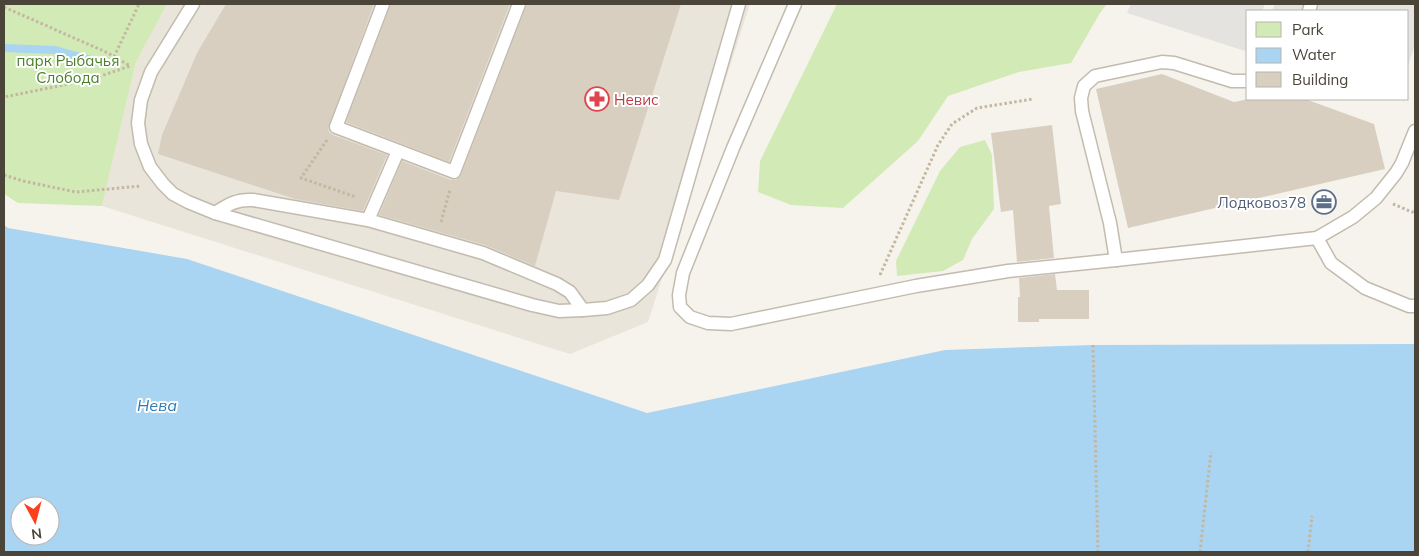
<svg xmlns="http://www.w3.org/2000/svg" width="1419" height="556" font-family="Mulish,sans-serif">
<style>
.residential{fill:#eae5da}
.green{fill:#d2eab5}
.parking{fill:#e5e3e0}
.water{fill:#a9d4f2;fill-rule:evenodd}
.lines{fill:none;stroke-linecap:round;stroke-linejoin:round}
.stream{stroke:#a9d4f2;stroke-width:8}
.building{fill:#d8cfc1}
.service-casing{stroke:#c2bbae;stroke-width:15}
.path{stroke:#c4b79f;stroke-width:3;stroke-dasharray:2.5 2.5;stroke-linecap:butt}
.service{stroke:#fff;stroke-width:12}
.labels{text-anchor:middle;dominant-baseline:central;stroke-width:4;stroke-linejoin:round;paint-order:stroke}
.park-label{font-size:15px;fill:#4a7f2a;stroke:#fff}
.health-label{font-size:15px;fill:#be3a42;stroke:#fff;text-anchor:start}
.service-label{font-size:15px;fill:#4e5e75;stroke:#fff;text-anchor:end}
.water-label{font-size:16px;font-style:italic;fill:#2e7ab2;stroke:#fff}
</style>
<rect width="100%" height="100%" fill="#f6f3ec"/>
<path class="residential" d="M 167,4 L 750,4 L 648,322 L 570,354 L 102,206 L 136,62 Z"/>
<g class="green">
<path d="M 4,4 L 167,4 L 136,62 L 102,206 L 18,203 L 4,194 Z"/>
<path d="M 837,4 L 1107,4 L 1100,13 L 1071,63 L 1019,72 L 948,96 L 918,141 L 843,208 L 791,205 L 758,192 L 760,161 Z"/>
<path d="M 985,140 L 992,155 L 994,209 L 972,239 L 963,260 L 943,271 L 897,276 L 896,261 L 940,171 L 960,147 Z"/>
</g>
<g class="parking">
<path d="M 1131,4 L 1265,4 L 1262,11 L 1248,11 L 1248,52 L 1127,13 Z"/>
<path d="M 1275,4 L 1415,4 L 1415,45 L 1408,65 L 1408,11 L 1272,11 Z"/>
</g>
<path class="water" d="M 4,225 L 8,228 L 187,259 L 647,413 L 945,350 L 1093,345 L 1415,344 L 1415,552 L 4,552 ZM 20,506 L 50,506 L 50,536 L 20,536 Z"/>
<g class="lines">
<path class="stream" d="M 4,48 L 55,50 L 95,61"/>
</g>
<g class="building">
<path d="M 226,4 L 374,4 L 328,128 L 329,132 L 333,135 L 387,155 L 363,211 L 295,199 L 158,154 L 162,135 L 197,53 Z"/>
<path d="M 391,4 L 510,4 L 449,162 L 346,122 Z"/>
<path d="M 527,4 L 681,4 L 619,200 L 556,191 L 535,266 L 485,245 L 379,215 L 402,161 L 451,180 L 456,180 L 461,175 Z"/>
<path d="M 1162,74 L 1234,102 L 1249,99 L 1305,99 L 1374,124 L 1385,169 L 1128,228 L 1096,89 Z"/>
<path d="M 1052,125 L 1061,204 L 1049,206 L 1054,258 L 1017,262 L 1013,210 L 1001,212 L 991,133 Z"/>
<path d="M 1055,274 L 1057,290 L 1089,290 L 1089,319 L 1039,319 L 1039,322 L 1018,322 L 1018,297 L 1020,297 L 1019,278 Z"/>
</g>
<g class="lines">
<g class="service-casing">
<g id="service">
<path d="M 193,4 L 151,72 L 141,100 L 138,123 L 141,144 L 150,167 L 163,184 L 173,194 L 188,202 L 215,213 L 532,305 L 559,311 L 583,310 L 607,308 L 631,300 L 648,285 L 665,260 L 739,4"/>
<path d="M 383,4 L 336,127 L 454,172 L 519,4"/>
<path d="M 795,4 L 733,148 L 683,273 L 679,295 L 680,307 L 690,317 L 708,323 L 731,324 L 916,286 L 1008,271 L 1116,260 L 1317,238 L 1353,217 L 1376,198 L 1396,173 L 1402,163 L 1415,131"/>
<path d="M 1309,11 L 1311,4"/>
<path d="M 215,213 C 229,204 237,199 253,200 L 368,220 L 483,253 L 557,284 L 570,292 L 583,310"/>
<path d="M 368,220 L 398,151"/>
<path d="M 1317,238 L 1331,263 L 1365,288 L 1409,306 L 1415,306"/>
<path d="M 1116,260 L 1110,223 L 1082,111 L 1081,98 L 1084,86 L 1095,76 L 1162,62 L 1174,63 L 1232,81 L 1248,81"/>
</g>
</g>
<g class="path">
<path d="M 4,7 L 108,53 L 130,66 L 89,80 L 4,97"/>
<path d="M 114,57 L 139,4"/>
<path d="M 327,140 L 301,178 L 356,197"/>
<path d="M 4,175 L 23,181 L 76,192 L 141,186"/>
<path d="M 1393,204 L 1412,212 L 1415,211"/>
<path d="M 441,222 L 450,190"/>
<path d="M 880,275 L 938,145 L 952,124 L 977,108 L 1033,99"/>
<path d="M 1093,345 L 1098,552"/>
<path d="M 1200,552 L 1211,452"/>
<path d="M 1308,552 L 1312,516"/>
</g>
<use href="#service" class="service"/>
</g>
<defs>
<g id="pharmacy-ring" transform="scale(1.25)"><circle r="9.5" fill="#fff" stroke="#e0444e" stroke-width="1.5"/><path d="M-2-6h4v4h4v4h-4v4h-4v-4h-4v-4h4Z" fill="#e0444e"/></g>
<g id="office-ring" transform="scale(1.25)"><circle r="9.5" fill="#fff" stroke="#5c6f8a" stroke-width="1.5"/><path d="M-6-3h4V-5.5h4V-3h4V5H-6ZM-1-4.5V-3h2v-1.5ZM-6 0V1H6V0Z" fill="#5c6f8a"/></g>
</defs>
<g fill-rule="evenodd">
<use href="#pharmacy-ring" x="597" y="99"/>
<use href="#office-ring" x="1324" y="202"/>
</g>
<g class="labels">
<g class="park-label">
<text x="68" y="60">парк Рыбачья<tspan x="68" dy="17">Слобода</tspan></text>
</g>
<g class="health-label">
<text x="614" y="99">Невис</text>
</g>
<g class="service-label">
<text x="1306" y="202">Лодковоз78</text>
</g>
<g class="water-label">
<text x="157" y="405">Нева</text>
</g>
</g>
<rect width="1419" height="556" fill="none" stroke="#4b4439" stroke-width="10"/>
<rect x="1246" y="10" width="162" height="90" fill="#ffffff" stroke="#b7b4b0"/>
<rect x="1256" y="22" width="25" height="15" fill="#d2eab5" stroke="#b7b4b0"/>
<text x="1292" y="35" font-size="15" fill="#4b4439">Park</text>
<rect x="1256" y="48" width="25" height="15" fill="#a9d4f2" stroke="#b7b4b0"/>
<text x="1292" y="60" font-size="15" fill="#4b4439">Water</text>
<rect x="1256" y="72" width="25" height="15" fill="#d8cfc1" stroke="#b7b4b0"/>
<text x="1292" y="85" font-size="15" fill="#4b4439">Building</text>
<g transform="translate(35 521) rotate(173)"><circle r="24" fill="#ffffff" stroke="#b7b4b0"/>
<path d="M0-4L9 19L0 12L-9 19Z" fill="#fc3f1d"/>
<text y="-8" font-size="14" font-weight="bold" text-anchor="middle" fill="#4b4439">N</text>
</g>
</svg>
